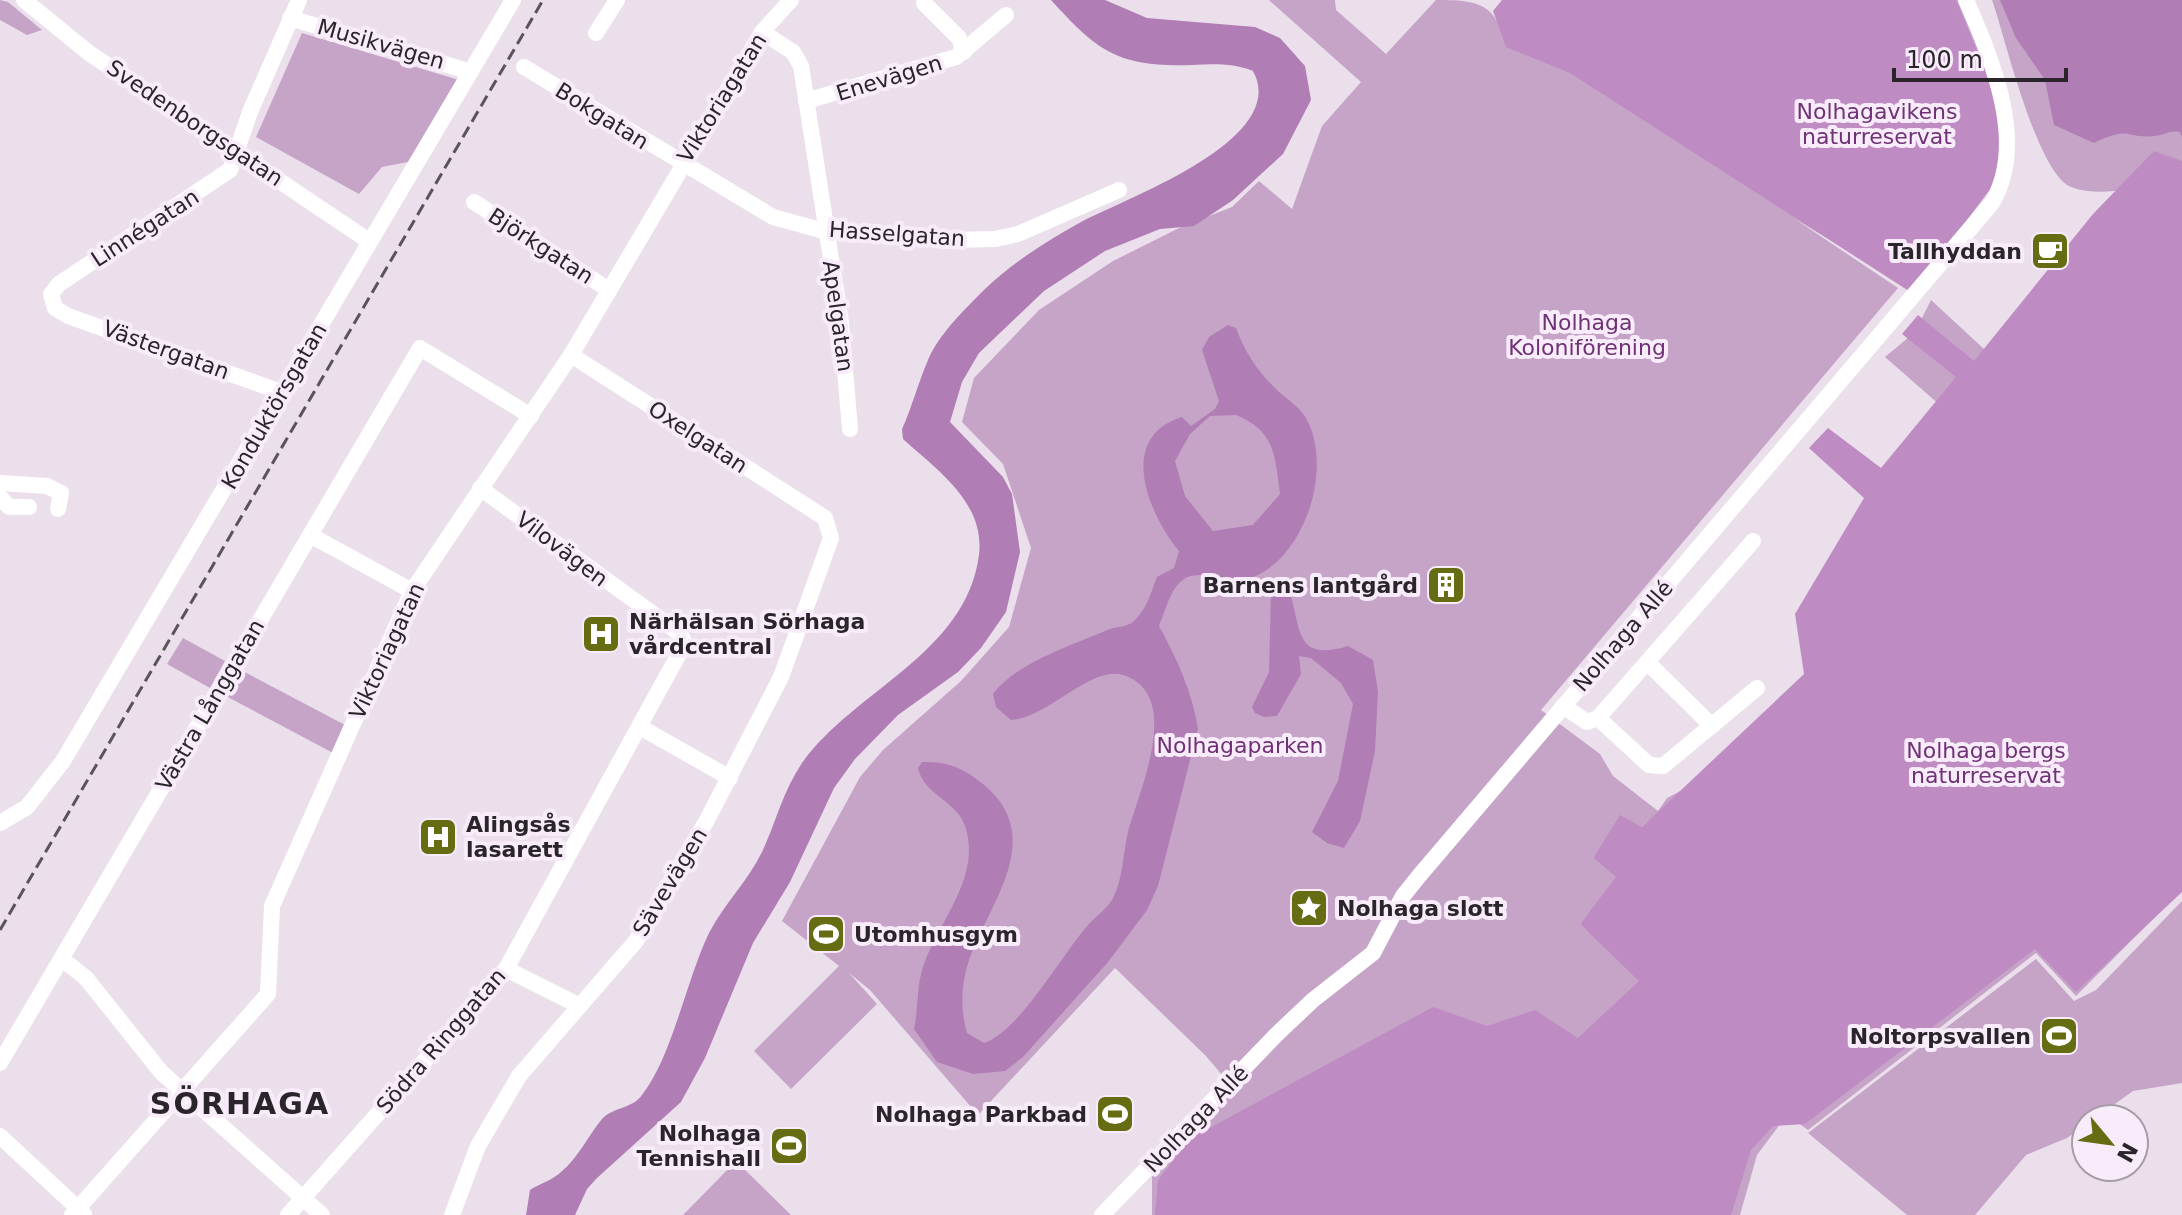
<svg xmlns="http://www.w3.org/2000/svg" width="2182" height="1215" font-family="'DejaVu Sans',sans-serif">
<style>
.green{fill:#c5a4c8;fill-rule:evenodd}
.forest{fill:#be8bc2}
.water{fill:#b07db4;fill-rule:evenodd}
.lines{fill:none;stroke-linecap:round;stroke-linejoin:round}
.minor{stroke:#fff;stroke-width:16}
.rail{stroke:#59535a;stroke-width:3;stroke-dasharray:12 6;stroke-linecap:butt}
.labels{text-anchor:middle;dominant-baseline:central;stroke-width:8;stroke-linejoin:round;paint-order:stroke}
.street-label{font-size:22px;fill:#29252a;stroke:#f9ecfa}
.park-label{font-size:22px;fill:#703276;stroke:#f9ecfa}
.poi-label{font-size:22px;font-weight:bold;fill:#29252a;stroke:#f9ecfa;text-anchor:end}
.district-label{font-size:30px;font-weight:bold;letter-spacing:2px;fill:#29252a;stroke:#f9ecfa}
</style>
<rect width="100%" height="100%" fill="#ebdfec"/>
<g class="green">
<path d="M 0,0 L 8,2 L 42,30 L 27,35 L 0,20 Z"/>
<path d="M 1269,0 L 1335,0 L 1336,10 L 1386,54 L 1436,0 C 1460,0 1486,0 1496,20 L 1515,0 L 1958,0 L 1995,79 L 1909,287 L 1795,219 L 1898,288 L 1541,710 L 1600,754 L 1613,776 L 1658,811 L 1667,798 L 1722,769 L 1822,656 L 1941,406 L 1885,357 L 1915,332 L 1931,300 L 2010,373 L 2126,189 C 2109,193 2087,193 2071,187 C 2037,174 2005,37 1992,0 L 2182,0 L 2182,225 L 2164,908 L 2076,996 L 2036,953 L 1808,1130 L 1787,1115 L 1757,1155 L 1740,1215 L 1152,1215 L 1152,1176 L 1234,1089 L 1206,1056 L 1115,968 L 978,1115 L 870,990 L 849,973 L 877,1004 L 791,1089 L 754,1051 L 839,966 L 782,921 L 860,777 L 883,750 L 961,681 L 1009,627 L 1031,548 L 1003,464 L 962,422 L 974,378 L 1039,310 L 1113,261 L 1179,228 L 1232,207 L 1259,181 L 1292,209 L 1322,126 L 1361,82 ZM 1620,816 L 1642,827 L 1654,816 L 1614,875 L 1593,858 ZM 1606,891 L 1618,959 L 1580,924 Z"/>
<path d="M 302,33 L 459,80 L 408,162 L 382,167 L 359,194 L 256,137 Z"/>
<path d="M 183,638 L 225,661 L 210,688 L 167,664 Z"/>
<path d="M 239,669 L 347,726 L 335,754 L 224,695 Z"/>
<path d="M 2182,901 L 2182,1083 L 2133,1091 L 2094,1119 L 2086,1119 L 2086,1125 L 2067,1138 L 2026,1155 L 1975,1215 L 1907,1215 L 1808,1133 L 2036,959 L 2074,1001 L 2096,990 Z"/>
<path d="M 736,1161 L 791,1215 L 683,1215 Z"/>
</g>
<g class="forest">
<path d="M 1502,0 L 1956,0 L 2011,132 L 2004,171 L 1912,293 L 1570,73 L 1506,47 L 1493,11 Z"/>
<path d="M 2154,151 L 2182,161 L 2182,892 L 2076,992 L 2035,949 L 1805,1124 L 1773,1126 L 1751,1150 L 1731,1215 L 1155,1215 L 1158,1180 L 1191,1138 L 1433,1007 L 1487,1026 L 1535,1010 L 1578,1038 L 1639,981 L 1580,924 L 1616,877 L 1593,858 L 1620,815 L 1642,827 L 1804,674 L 1795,614 L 1864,498 L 1809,448 L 1828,428 L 1881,468 L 1956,377 L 1902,334 L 1918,315 L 1974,361 L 2093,214 Z"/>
</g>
<g class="water">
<path d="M 1051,0 L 1105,0 L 1147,18 L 1255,27 L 1280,38 L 1305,66 L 1311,100 L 1283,154 L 1233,200 L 1194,226 L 1160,229 L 1105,251 L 1044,291 L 979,353 L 962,382 L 950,422 L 1003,477 L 1012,494 L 1020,552 L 1006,612 L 981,648 L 958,672 L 898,715 L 855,759 L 834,788 L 790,882 L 753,943 L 705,1058 L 681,1102 L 597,1178 L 587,1189 L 575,1215 L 526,1215 L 530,1190 C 539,1184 553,1180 561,1172 C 578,1158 588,1136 602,1119 C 613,1107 632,1109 642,1095 C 672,1057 687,978 709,933 C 724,904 748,881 762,852 C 776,822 783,791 802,763 C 854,690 966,654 979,555 C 985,502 937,470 903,439 L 902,429 C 912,407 918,383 928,360 C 939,334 965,309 985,289 C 1013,262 1047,241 1081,222 C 1124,199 1291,140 1253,71 C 1233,63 1213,64 1192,65 C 1119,67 1099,53 1051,0 Z"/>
<path d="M 2000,0 L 2182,0 L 2182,137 L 2180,132 C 2169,130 2165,135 2155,136 C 2124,139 2132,125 2094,143 L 2054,125 L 2045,80 L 2016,38 Z"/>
<path d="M 1228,325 L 1236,328 C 1245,352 1257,371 1276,389 C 1288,401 1302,407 1309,424 C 1330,471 1307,550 1258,575 C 1237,585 1212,571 1191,576 C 1172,580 1166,610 1159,626 C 1177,659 1192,691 1198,729 L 1158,886 L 1147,910 L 1108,962 L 1023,1057 L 1005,1071 L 973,1074 L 937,1062 L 914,1029 C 918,1011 917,991 921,974 C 934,925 981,882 966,829 C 959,801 924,796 918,768 L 922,762 C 945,761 961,767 979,781 C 1050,834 990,901 969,960 C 961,984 960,1009 967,1033 L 984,1043 C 1019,1032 1063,953 1088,925 C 1096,916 1108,908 1113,898 C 1123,879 1123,853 1128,832 C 1138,793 1183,698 1126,676 C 1093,662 1049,718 1011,720 L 996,707 L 993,694 C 1016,663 1070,646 1105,631 C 1115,626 1127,628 1134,621 C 1147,609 1151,592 1157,577 L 1174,568 L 1179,551 C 1147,512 1117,437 1182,417 L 1191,426 L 1215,409 L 1219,401 L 1202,350 L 1209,337 ZM 1236,415 C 1275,431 1275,455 1280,494 L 1253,525 L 1213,531 L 1185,496 L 1175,461 L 1190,434 L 1210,416 Z"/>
<path d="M 1290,592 C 1301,631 1296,662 1348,646 L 1373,660 L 1378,692 L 1375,751 L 1360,821 L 1344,848 L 1327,843 L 1312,832 L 1338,781 L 1353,704 L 1341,683 L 1311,658 L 1299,656 L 1301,674 L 1277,716 L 1264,717 L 1255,713 L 1252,707 L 1269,672 L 1271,593 Z"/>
</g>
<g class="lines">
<g class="minor">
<path d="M 24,0 L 89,53 L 369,241"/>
<path d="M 924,3 L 959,38 L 964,52"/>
<path d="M 290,18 L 471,72"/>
<path d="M 762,32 L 793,52 L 801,66 L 841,323 L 850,429"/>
<path d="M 596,33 L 617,0"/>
<path d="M 524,67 L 773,217 L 824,231 L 953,240 L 995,239 L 1018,234 L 1119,190"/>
<path d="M 806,101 L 956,57 L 1006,15"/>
<path d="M 474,202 L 609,290"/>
<path d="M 284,393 L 68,316 L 55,308 L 51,294 L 59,284 L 230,170 L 250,112 L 299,0"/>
<path d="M 0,483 L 47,486 L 61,493 L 58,509"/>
<path d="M 0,497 L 9,507 L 29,507"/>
<path d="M 310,535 L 412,591"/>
<path d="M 1648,663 L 1712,726"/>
<path d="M 1563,706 L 1587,722 L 1598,718 L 1753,541"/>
<path d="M 1598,718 L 1649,765 L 1663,766 L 1757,688"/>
<path d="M 640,727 L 730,778"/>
<path d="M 0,823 L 27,807 L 63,761 L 513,0"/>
<path d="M 62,959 L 86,978 L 161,1072 L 322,1215"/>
<path d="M 506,969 L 578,1005"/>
<path d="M 0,1063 L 420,348 L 531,416"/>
<path d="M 0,1136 L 84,1214"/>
<path d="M 72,1215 L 268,994 L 272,906 L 412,591 L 571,355 L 762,32 L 791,0"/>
<path d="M 288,1215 L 506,969 L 680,652 L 683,639 L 675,630 L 480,488"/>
<path d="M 452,1215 L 478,1146 L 519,1076 L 636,941 L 707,820 L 781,677 L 831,538 L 825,518 L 571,355"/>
<path d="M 1102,1215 L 1277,1034 L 1313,1000 L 1373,953 L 1403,896 L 1419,876 L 1992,203 C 2028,142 1991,58 1966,0"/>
</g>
<path class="rail" d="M 0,930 L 543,0"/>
</g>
<defs>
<g id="cafe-square" transform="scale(2)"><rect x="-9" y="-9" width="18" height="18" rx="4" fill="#666c11" stroke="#f9ecfa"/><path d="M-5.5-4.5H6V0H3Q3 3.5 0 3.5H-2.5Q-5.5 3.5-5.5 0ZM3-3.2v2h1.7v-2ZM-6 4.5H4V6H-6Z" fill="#fff"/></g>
<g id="building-square" transform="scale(2)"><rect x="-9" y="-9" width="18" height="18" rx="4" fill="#666c11" stroke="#f9ecfa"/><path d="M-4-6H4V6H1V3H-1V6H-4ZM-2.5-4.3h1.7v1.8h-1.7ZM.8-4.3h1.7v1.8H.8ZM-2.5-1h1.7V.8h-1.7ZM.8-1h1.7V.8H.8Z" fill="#fff"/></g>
<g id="hospital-square" transform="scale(2)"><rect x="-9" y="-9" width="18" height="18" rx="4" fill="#666c11" stroke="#f9ecfa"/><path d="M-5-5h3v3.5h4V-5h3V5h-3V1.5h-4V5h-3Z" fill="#fff"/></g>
<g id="sight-square" transform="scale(2)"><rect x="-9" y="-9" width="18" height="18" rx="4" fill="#666c11" stroke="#f9ecfa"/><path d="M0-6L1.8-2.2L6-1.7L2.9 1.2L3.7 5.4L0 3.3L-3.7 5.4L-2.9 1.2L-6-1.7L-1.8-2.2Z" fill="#fff"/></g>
<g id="stadium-square" transform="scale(2)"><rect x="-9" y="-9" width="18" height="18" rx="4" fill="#666c11" stroke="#f9ecfa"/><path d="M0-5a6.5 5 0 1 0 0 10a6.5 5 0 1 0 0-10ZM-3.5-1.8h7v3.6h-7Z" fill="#fff"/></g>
</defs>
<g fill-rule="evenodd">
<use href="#cafe-square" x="2050" y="251"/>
<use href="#building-square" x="1446" y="585"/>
<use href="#hospital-square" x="601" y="634"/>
<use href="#hospital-square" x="438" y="837"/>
<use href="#sight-square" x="1309" y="908"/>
<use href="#stadium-square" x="826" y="934"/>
<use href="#stadium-square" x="2059" y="1036"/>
<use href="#stadium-square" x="1115" y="1114"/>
<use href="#stadium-square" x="789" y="1146"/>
</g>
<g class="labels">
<g class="street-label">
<text transform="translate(381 44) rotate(16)">Musikvägen</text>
<text transform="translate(889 78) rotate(-17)">Enevägen</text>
<text transform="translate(722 98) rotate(-58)">Viktoriagatan</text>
<text transform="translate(602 116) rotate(32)">Bokgatan</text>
<text transform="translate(195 123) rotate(34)">Svedenborgsgatan</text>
<text transform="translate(145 228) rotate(-33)">Linnégatan</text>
<text transform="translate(897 234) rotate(4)">Hasselgatan</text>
<text transform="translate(541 246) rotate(33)">Björkgatan</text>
<text transform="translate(838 316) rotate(82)">Apelgatan</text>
<text transform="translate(166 350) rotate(20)">Västergatan</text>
<text transform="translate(274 406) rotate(-60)">Konduktörsgatan</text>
<text transform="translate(698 437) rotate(33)">Oxelgatan</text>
<text transform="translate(562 549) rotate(37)">Vilovägen</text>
<text transform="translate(1623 636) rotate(-49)">Nolhaga Allé</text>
<text transform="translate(387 651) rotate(-65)">Viktoriagatan</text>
<text transform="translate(210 705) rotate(-60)">Västra Långgatan</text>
<text transform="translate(670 882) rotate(-59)">Sävevägen</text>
<text transform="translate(441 1041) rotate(-49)">Södra Ringgatan</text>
<text transform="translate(1196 1119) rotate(-46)">Nolhaga Allé</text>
</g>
<g class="park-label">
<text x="1877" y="111">Nolhagavikens<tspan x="1877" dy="25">naturreservat</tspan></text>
<text x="1587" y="322">Nolhaga<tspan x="1587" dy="25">Koloniförening</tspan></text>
<text x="1240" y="745">Nolhagaparken</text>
<text x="1986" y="750">Nolhaga bergs<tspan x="1986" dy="25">naturreservat</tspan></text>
</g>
<g class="poi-label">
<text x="2022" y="251">Tallhyddan</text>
<text x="1418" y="585">Barnens lantgård</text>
<text x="629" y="621" text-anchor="start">Närhälsan Sörhaga<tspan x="629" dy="25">vårdcentral</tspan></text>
<text x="466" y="824" text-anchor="start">Alingsås<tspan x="466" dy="25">lasarett</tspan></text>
<text x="1337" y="908" text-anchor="start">Nolhaga slott</text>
<text x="854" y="934" text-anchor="start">Utomhusgym</text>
<text x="2031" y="1036">Noltorpsvallen</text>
<text x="1087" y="1114">Nolhaga Parkbad</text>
<text x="761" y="1133">Nolhaga<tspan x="761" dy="25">Tennishall</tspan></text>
</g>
<g class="district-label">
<text x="240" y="1103">SÖRHAGA</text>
</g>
</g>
<g transform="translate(2110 1143) rotate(119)"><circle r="38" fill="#f9ecfa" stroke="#a69ca7" stroke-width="2"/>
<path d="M0-6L14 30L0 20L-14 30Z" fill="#666c11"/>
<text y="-12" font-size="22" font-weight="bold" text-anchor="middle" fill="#29252a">N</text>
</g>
<path d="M1894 68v12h172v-12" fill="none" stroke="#29252a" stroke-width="4"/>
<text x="1906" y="68" font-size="24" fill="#29252a" stroke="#f9ecfa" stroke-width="6" paint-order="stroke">100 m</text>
</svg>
